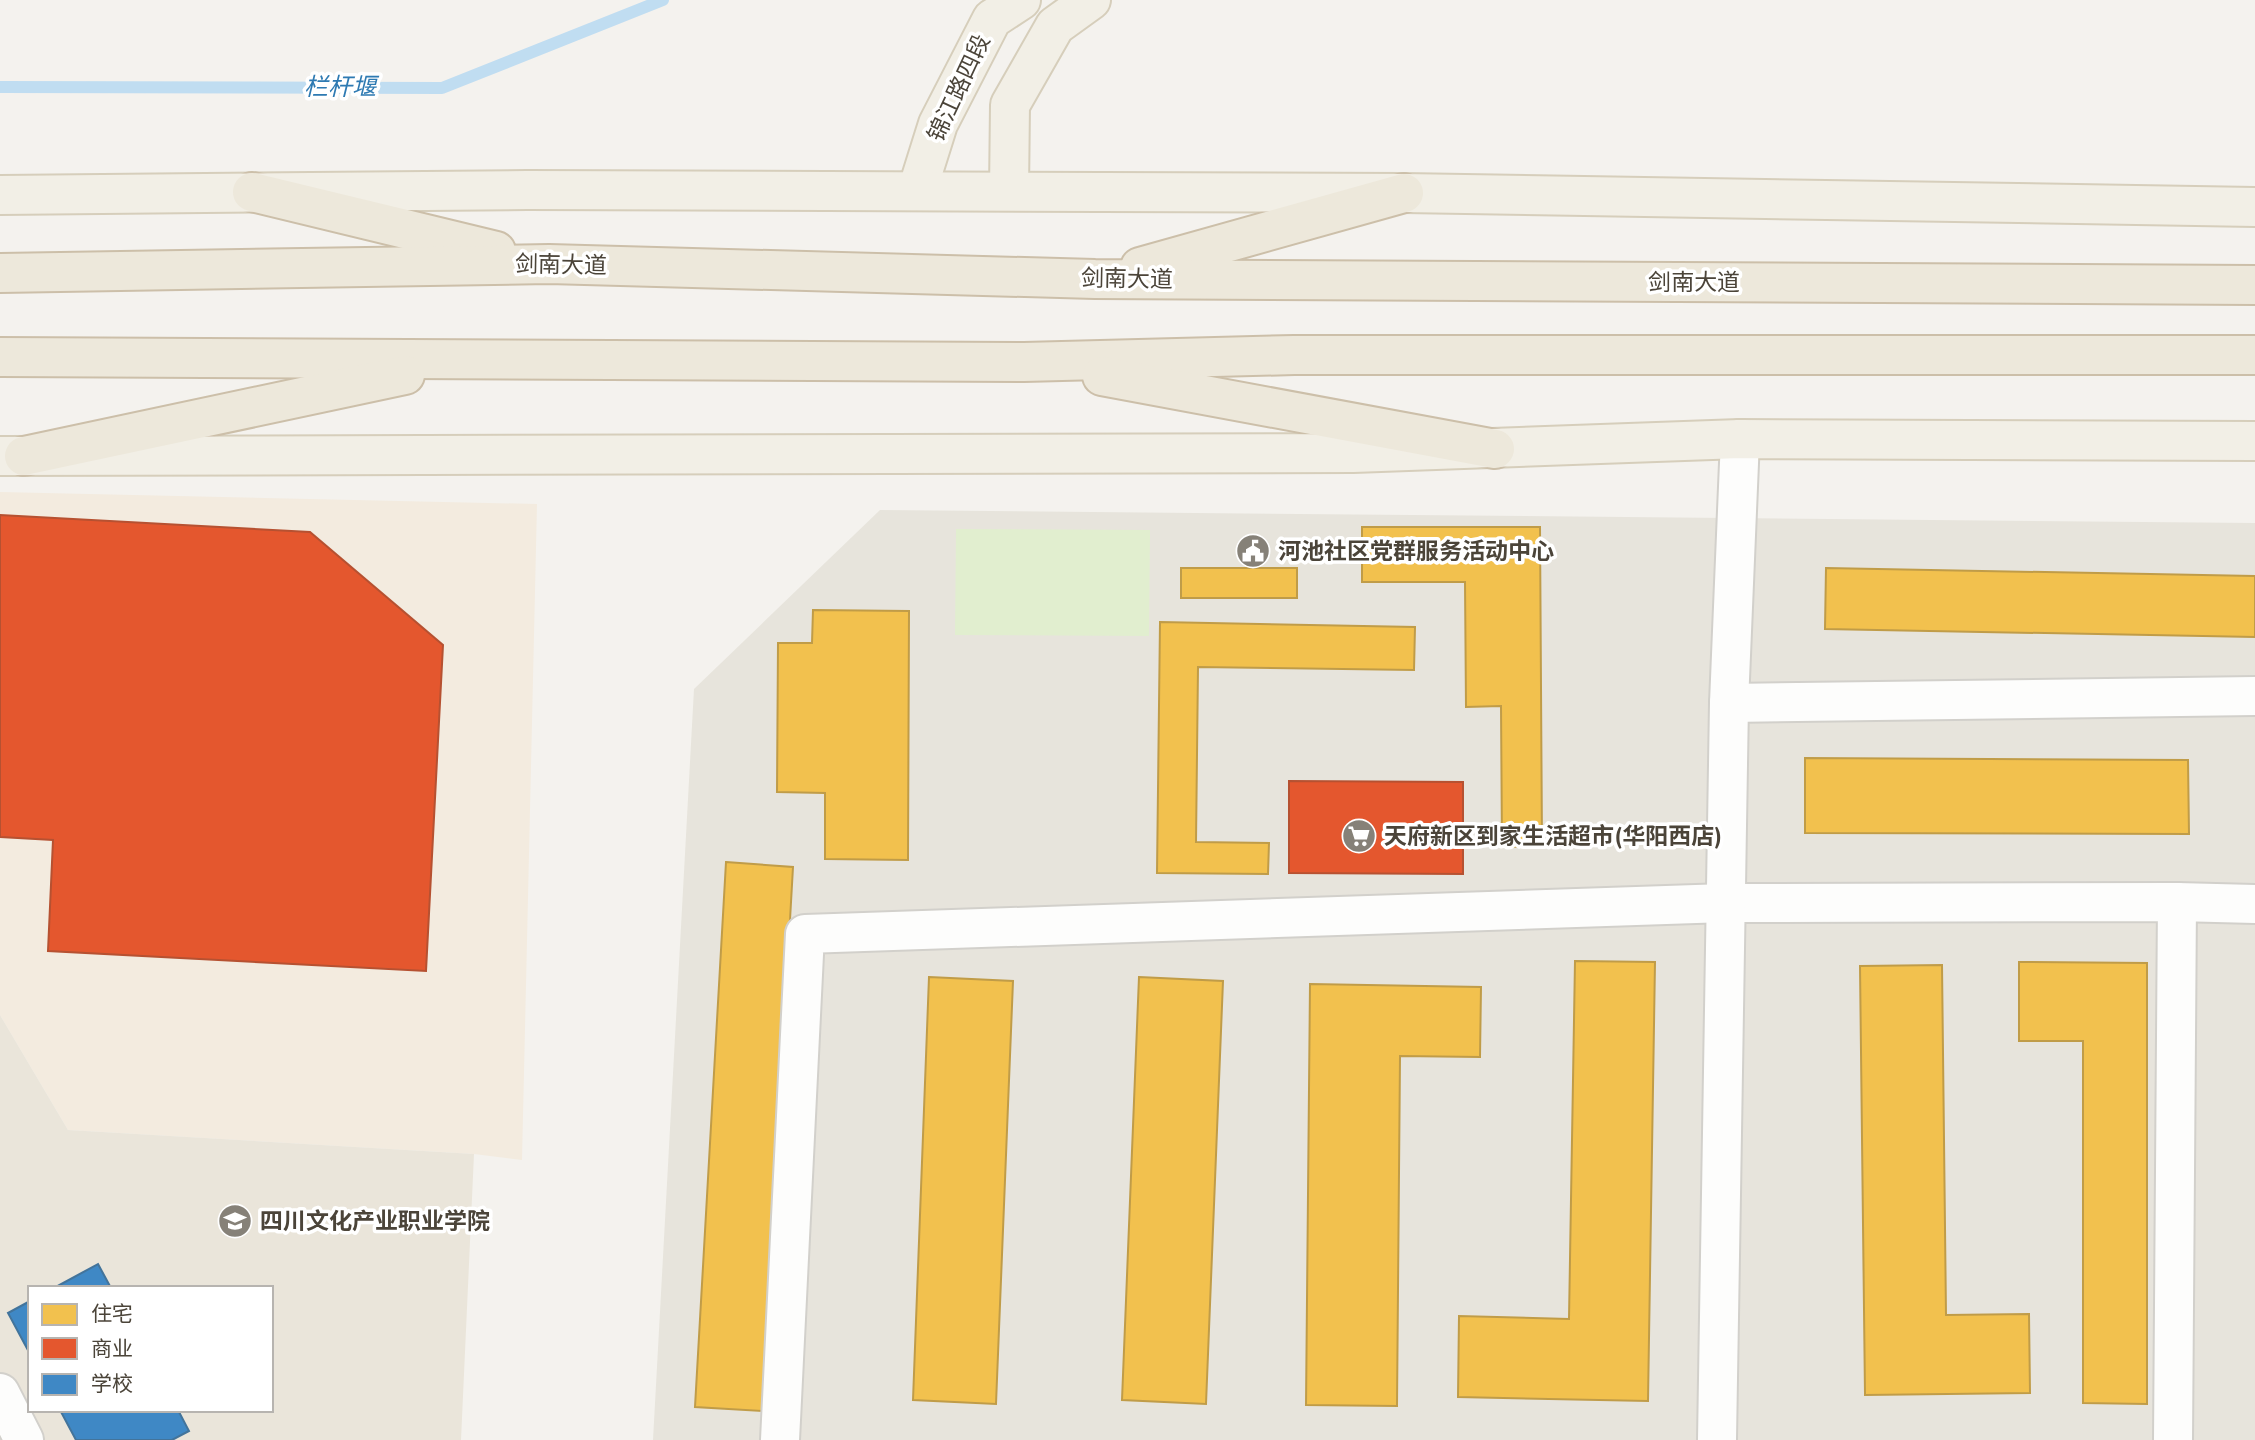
<svg xmlns="http://www.w3.org/2000/svg" width="2255" height="1440" font-family="'Nunito Sans','Noto Sans SC',sans-serif">
<style>
.residential{fill:#e7e4dc}
.commercial{fill:#f3ebdf}
.education{fill:#eae5da;fill-rule:evenodd}
.green{fill:#e1eecf}
.homes{fill:#f2c14e;stroke:#c09c48;stroke-width:2}
.shops{fill:#e4572e;stroke:#b65131;stroke-width:2}
.schools{fill:#3f88c5;stroke:#43749b;stroke-width:2}
.lines{fill:none;stroke-linecap:round;stroke-linejoin:round}
.stream{stroke:#c0ddf1;stroke-width:12}
.minor-casing{stroke:#d2d0cb;stroke-width:42}
.major-casing{stroke:#d6cebb;stroke-width:42}
.highway-casing{stroke:#ccbfa9;stroke-width:42}
.minor{stroke:#fdfdfc;stroke-width:38}
.major{stroke:#f2efe6;stroke-width:38}
.highway{stroke:#ede8db;stroke-width:38}
.labels{text-anchor:middle;dominant-baseline:central;stroke-width:7;stroke-linejoin:round;paint-order:stroke}
.street-label{font-size:23px;fill:#4b4439;stroke:#fff}
.poi-label{font-size:23px;font-weight:bold;fill:#4b4439;stroke:#fff;text-anchor:start}
.water-label{font-size:24px;font-style:italic;fill:#2e7ab2;stroke:#fff}
</style>
<rect width="100%" height="100%" fill="#f4f2ee"/>
<path class="residential" d="M 880,510 L 2255,523 L 2255,1440 L 653,1440 L 694,689 Z"/>
<path class="commercial" d="M 0,492 L 537,504 L 522,1160 L 474,1154 L 68,1130 L 0,1015 Z"/>
<path class="education" d="M 0,1015 L 68,1130 L 474,1154 L 461,1440 L 0,1440 ZM 30,1288 L 271,1288 L 271,1410 L 30,1410 Z"/>
<path class="green" d="M 956,529 L 1150,530 L 1149,636 L 955,635 Z"/>
<g class="homes">
<path d="M 1362,527 L 1540,527 L 1542,846 L 1502,847 L 1501,706 L 1466,707 L 1465,582 L 1362,582 Z"/>
<rect x="1181" y="568" width="116" height="30"/>
<path d="M 1826,568 L 2255,576 L 2255,637 L 1825,629 Z"/>
<path d="M 813,610 L 909,611 L 908,860 L 825,859 L 825,793 L 777,792 L 778,643 L 812,643 Z"/>
<path d="M 1160,622 L 1415,627 L 1414,670 L 1198,667 L 1196,842 L 1269,843 L 1268,874 L 1157,873 Z"/>
<path d="M 1805,758 L 2188,760 L 2189,834 L 1805,833 Z"/>
<path d="M 726,862 L 793,867 L 762,1411 L 695,1407 Z"/>
<path d="M 1575,961 L 1655,962 L 1648,1401 L 1458,1397 L 1459,1316 L 1569,1319 Z"/>
<path d="M 2019,962 L 2147,963 L 2147,1404 L 2083,1403 L 2083,1041 L 2019,1041 Z"/>
<path d="M 1942,965 L 1946,1315 L 2029,1314 L 2030,1393 L 1865,1395 L 1860,966 Z"/>
<path d="M 929,977 L 1013,981 L 996,1404 L 913,1400 Z"/>
<path d="M 1139,977 L 1223,981 L 1206,1404 L 1122,1400 Z"/>
<path d="M 1310,984 L 1481,987 L 1480,1057 L 1400,1056 L 1397,1406 L 1306,1405 Z"/>
</g>
<g class="shops">
<path d="M 0,515 L 310,532 L 443,645 L 426,971 L 48,951 L 53,840 L 0,837 Z"/>
<path d="M 1289,781 L 1463,782 L 1463,874 L 1289,873 Z"/>
</g>
<g class="schools">
<path d="M 98,1264 L 111,1288 L 54,1288 Z"/>
<path d="M 30,1301 L 30,1354 L 8,1313 Z"/>
<path d="M 60,1410 L 178,1410 L 189,1431 L 172,1440 L 76,1440 Z"/>
</g>
<g class="lines">
<path class="stream" d="M 0,87 L 442,88 L 663,0"/>
<g class="minor-casing">
<g id="minor">
<path d="M 1729,703 L 2255,696"/>
<path d="M 2177,902 L 2255,904"/>
<path d="M 0,1393 L 24,1440"/>
<path d="M 780,1440 L 805,934 L 1726,903 L 2177,902 L 2173,1440"/>
<path d="M 1717,1440 L 1729,703 L 1740,439"/>
</g>
</g>
<g class="major-casing">
<g id="major">
<path d="M 917,191 L 938,124 L 992,19 L 1021,0"/>
<path d="M 1009,191 L 1010,105 L 1055,26 L 1091,0"/>
<path d="M 0,195 L 527,190 L 1404,193 L 2255,207"/>
<path d="M 0,456 L 1353,453 L 1740,439 L 2255,441"/>
</g>
</g>
<g class="highway-casing">
<g id="highway">
<path d="M 252,192 L 496,251"/>
<path d="M 1140,267 L 1404,193"/>
<path d="M 0,273 L 549,264 L 1095,279 L 2255,285"/>
<path d="M 0,357 L 1024,362 L 1294,355 L 2255,355"/>
<path d="M 1102,376 L 1495,449"/>
<path d="M 24,456 L 405,375"/>
</g>
</g>
<use href="#minor" class="minor"/>
<use href="#major" class="major"/>
<use href="#highway" class="highway"/>
</g>
<defs>
<g id="civic-disc" transform="scale(1.75)"><circle r="9.5" fill="#868178" stroke="#fff"/><path d="M-.6-6.5H3V-4.5H.6V-3L4-1V1h2V6H-6V1h2V-1L-.6-3ZM-1.2 2.5V6h2.4V2.5Z" fill="#fff"/></g>
<g id="supermarket-disc" transform="scale(1.75)"><circle r="9.5" fill="#868178" stroke="#fff"/><path d="M-6-5.5h2.5l.6 2H6L4.5 2H-2.5L-4.4-4H-6ZM-1.5 3.2a1.3 1.3 0 1 0 .1 0ZM3 3.2a1.3 1.3 0 1 0 .1 0Z" fill="#fff"/></g>
<g id="school-disc" transform="scale(1.75)"><circle r="9.5" fill="#868178" stroke="#fff"/><path d="M0-5L7-2L0 1L-7-2ZM-4 1L0 2.5L4 1V4Q0 6-4 4Z" fill="#fff"/></g>
</defs>
<g fill-rule="evenodd">
<use href="#civic-disc" x="1253" y="551"/>
<use href="#supermarket-disc" x="1359" y="836"/>
<use href="#school-disc" x="235" y="1221"/>
</g>
<g class="labels">
<g class="street-label">
<text transform="translate(959 88) rotate(-65)">锦江路四段</text>
<text transform="translate(561 265) rotate(1)">剑南大道</text>
<text transform="translate(1127 279) rotate(1)">剑南大道</text>
<text x="1694" y="282">剑南大道</text>
</g>
<g class="poi-label">
<text x="1278" y="551">河池社区党群服务活动中心</text>
<text x="1384" y="836">天府新区到家生活超市(华阳西店)</text>
<text x="260" y="1221">四川文化产业职业学院</text>
</g>
<g class="water-label">
<text x="340" y="87">栏杆堰</text>
</g>
</g>
<rect x="28" y="1286" width="245" height="126" fill="#ffffff" stroke="#b7b4b0" stroke-width="2"/>
<rect x="42" y="1304" width="35" height="21" fill="#f2c14e" stroke="#b7b4b0" stroke-width="2"/>
<text x="91" y="1321" font-size="21" fill="#4b4439">住宅</text>
<rect x="42" y="1338" width="35" height="21" fill="#e4572e" stroke="#b7b4b0" stroke-width="2"/>
<text x="91" y="1356" font-size="21" fill="#4b4439">商业</text>
<rect x="42" y="1374" width="35" height="21" fill="#3f88c5" stroke="#b7b4b0" stroke-width="2"/>
<text x="91" y="1391" font-size="21" fill="#4b4439">学校</text>
</svg>
